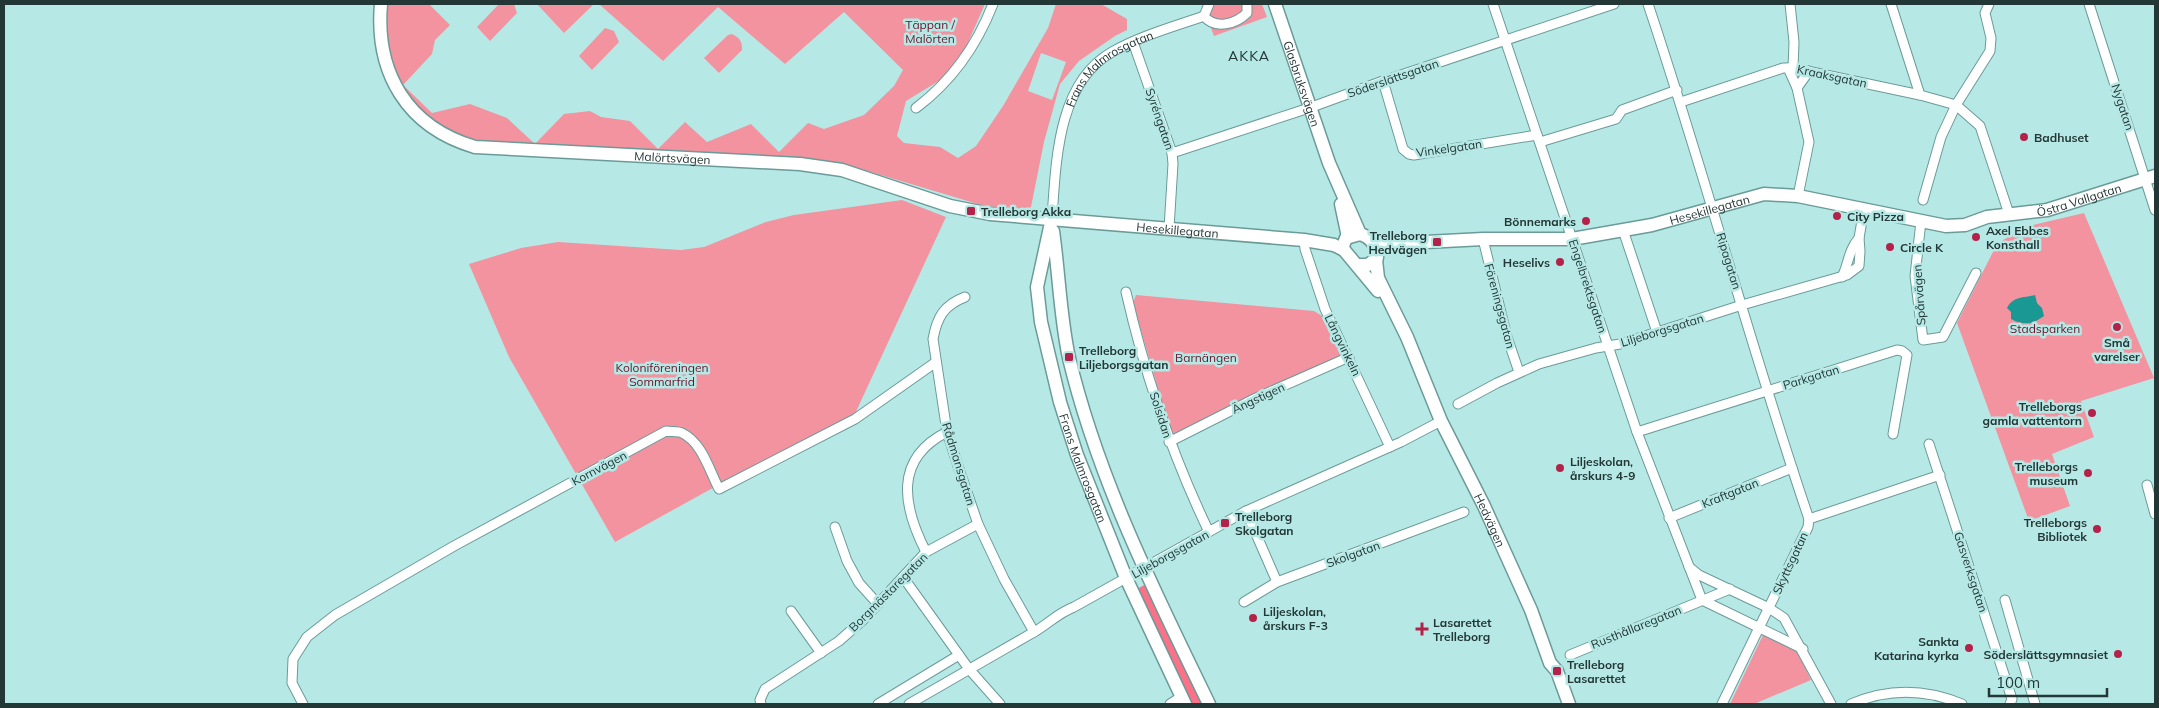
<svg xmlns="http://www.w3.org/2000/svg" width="2159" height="708" font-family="Mulish,sans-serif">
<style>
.green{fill:#f2939f;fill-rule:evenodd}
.forest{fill:#fa7188}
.water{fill:#1a9894}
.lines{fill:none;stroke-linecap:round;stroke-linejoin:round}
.street-casing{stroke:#6a9b99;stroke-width:11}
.secondary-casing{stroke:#6a9b99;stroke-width:15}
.street{stroke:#fff;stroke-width:9}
.secondary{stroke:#fff;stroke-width:12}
.poi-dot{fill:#b42249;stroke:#b6e9e6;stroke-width:2}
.labels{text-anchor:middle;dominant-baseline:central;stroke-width:5;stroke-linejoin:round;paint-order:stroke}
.park-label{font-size:12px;fill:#691329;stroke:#b6e9e6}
.street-label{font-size:12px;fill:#233736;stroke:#b6e9e6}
.poi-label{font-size:12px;font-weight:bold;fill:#233736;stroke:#b6e9e6;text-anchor:start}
.neighbourhood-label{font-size:14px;letter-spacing:1px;fill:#233736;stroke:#b6e9e6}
</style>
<rect width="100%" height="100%" fill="#b6e9e6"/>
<g class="green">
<path d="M 386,4 L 429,4 L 450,25 L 435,40 L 432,54 L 403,85 L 432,113 L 470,104 L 507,118 L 535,144 L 564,114 L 590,111 L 601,117 L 630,121 L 658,149 L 685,122 L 707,142 L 751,124 L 779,152 L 808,123 L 824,129 L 864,115 L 894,86 L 903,70 L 844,12 L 785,64 L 718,7 L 663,61 L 599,4 L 985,4 L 966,47 L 942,79 L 906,101 L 897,136 L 904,143 L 940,147 L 958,158 L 976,146 L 1003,106 L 1048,28 L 1056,4 L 1101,4 L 1127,19 L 1127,30 L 1115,36 L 1079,61 L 1060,84 L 1044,142 L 1030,212 L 981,205 L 841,163 L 797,158 C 731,155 664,152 597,148 C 552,146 481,150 442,127 C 411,109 390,77 386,42 C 384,29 386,16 386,4 ZM 1041,53 L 1066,62 L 1052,100 L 1028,91 Z"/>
<path d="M 499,4 L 514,4 L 517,13 L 490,41 L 477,27 Z"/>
<path d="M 537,4 L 594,4 L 564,33 Z"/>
<path d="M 1202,4 L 1262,4 L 1267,17 L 1214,36 Z"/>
<path d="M 605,28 L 614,31 L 619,42 L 592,70 L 579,56 Z"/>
<path d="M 732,34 C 740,38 742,41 742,50 L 719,73 L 704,58 L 728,35 Z"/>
<path d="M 902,200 L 946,217 L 854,416 L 720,484 L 615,542 L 509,357 L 469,264 L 521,248 L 558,242 L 681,250 L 704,247 L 766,222 L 794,215 Z"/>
<path d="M 2084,213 L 2154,378 L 2081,401 L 2094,437 L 2052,454 L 2070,506 L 2029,521 L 1957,323 L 1997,244 L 2024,227 Z"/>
<path d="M 1136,295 L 1314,311 L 1327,319 L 1343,351 L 1340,356 L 1258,392 L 1177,434 L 1171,433 L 1133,303 Z"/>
<path d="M 1763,635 L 1798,652 L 1811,680 L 1754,704 L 1730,704 Z"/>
</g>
<path class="forest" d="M 1148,583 L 1206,704 L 1192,704 L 1137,589 Z"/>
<path class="water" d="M 2035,295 L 2037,303 L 2042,308 L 2044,316 C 2033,324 2024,326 2011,319 L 2011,312 L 2007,308 C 2013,296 2024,298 2035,295 Z"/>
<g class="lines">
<g class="street-casing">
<g id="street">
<path d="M 1209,4 L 1204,16 C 1215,30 1236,24 1247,13 L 1247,4"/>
<path d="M 1493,4 L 1637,432 L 1702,600 L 1803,649"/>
<path d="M 1648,4 C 1705,174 1751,349 1809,519"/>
<path d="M 1790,4 L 1794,42 L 1793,68"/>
<path d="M 1891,4 L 1920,95"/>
<path d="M 2089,4 L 2155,210"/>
<path d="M 1133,42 L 1172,153 L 1173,164 L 1169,228"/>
<path d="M 1788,68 L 1797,88 L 1809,142 L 1798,196"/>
<path d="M 1383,81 L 1403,149 L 1409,154 L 1414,155 L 1537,135"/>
<path d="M 1797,88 L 1809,71"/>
<path d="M 1681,102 L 1783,68 L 1793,68 L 1920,95 L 1956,105 L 1980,126 L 2009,214"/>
<path d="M 916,108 C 952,81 977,45 993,4"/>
<path d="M 1540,142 L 1616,119 L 1622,110 L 1677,90"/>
<path d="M 1172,153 L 1309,108 L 1383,81 L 1614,4"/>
<path d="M 1923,200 L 1941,137 L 1956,105 L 1990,51 L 1991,38 L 1985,13 L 1989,4"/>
<path id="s1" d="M 1052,218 C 1056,163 1057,83 1112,52 C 1140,36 1173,27 1204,16"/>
<path d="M 1921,221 L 1915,276 L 1923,340 L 1943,337 L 1976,273"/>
<path d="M 1623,230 L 1657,332"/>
<path d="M 1483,239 L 1507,337 L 1519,372"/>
<path d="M 1304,240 L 1305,249 L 1325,309 L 1390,447"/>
<path d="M 1842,277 C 1849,263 1848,251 1859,238"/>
<path d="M 1126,292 C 1145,375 1172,455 1209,532"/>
<path d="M 965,297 C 944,305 937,317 933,339 L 947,432 L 960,472 L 978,524 L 1004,579 L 1034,632"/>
<path d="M 1458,404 L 1497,383 L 1539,364 L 1596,348 L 1620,344 L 1742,305 L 1847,275 L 1859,266 L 1860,251 L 1859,238 L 1864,209"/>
<path d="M 1637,432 L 1897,350 L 1902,351 L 1907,355 L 1893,434"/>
<path d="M 1169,442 L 1256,398 L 1349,357"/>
<path d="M 1929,444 L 2012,699 L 2010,704"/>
<path d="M 2147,485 L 2155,514"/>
<path d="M 1246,511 L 1277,582"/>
<path d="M 1669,518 L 1792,468"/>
<path d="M 835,527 L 847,561 L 859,583 L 877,603"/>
<path d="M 926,552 C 903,507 893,459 947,432"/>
<path d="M 1689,567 L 1699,575 L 1769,608 L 1784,618 L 1831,704"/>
<path d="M 903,577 L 969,669 L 1000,704"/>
<path d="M 2005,600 L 2035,704"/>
<path d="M 1244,602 L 1277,582 L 1464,512"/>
<path d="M 791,611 L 821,653"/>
<path d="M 1570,655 L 1730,589"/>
<path d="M 303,704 L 292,683 L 293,659 L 307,637 L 335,615 L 454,546 L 666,431 C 671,432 678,431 682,433 C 702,442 710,472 719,489 L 855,419 L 936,362"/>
<path d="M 761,704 L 760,700 L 765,689 L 839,641 L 864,619 L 926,552 L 978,524"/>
<path d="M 878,704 L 959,655"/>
<path d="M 909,704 L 1034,632 C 1048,624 1058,613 1074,607 L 1246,511 L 1401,442 L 1441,421"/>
<path d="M 1170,704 L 1181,697"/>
<path d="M 1722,704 L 1808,527 L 1809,519 L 1940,475"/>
<path d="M 1851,704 C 1888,688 1926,689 1962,704"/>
</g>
</g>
<g class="secondary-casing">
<g id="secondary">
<path id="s2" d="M 381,4 C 375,73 407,127 475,147 L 800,164 L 842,170 L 950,206 L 990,214 L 1304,240 L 1334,245 L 1344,250"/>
<path id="s3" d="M 1275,4 L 1329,163 L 1360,234"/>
<path d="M 1341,204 L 1348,237"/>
<path id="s4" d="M 1052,218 L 1037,287 L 1041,322 L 1060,402 L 1077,455 L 1126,578 L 1185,704"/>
<path d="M 1053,231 C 1059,273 1060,316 1069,358 C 1098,479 1155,593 1209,704"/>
<path id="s5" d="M 1371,240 L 1407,243 L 1483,239 L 1572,239 L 1652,225 L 1764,194 L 1798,196 L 1946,226 L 1965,225 L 1987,217 L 2047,210 L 2155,176"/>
<path id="s6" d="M 1376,260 L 1378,278 L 1407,337 L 1441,421 L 1484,506 L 1531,610 L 1550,663 L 1557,671 L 1569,704"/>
<path d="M 1357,265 L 1368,265 L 1377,258 C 1377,246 1371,237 1360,234 L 1346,238 L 1343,246 L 1344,250 L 1378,291"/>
</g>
</g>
<use href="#street" class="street"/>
<use href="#secondary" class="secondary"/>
</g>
<g class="poi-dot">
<circle cx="2024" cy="137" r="5"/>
<rect x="966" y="206" width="10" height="10" rx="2.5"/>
<circle cx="1837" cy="216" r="5"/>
<circle cx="1586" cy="221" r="5"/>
<circle cx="1976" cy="237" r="5"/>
<rect x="1432" y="237" width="10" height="10" rx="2.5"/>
<circle cx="1890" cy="247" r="5"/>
<circle cx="1560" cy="262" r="5"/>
<circle cx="2117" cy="327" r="5"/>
<rect x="1064" y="352" width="10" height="10" rx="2.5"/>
<circle cx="2092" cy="413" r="5"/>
<circle cx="1560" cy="468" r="5"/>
<circle cx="2088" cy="473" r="5"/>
<rect x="1220" y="518" width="10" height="10" rx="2.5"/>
<circle cx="2097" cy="529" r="5"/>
<circle cx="1253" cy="618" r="5"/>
<path d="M1419.5 621.5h5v5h5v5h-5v5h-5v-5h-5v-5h5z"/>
<circle cx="1969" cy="648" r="5"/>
<circle cx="2118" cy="654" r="5"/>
<rect x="1552" y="666" width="10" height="10" rx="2.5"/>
</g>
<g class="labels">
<g class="park-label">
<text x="930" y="24">Täppan /<tspan x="930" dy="14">Malörten</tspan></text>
<text x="2045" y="328">Stadsparken</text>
<text x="1206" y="357">Barnängen</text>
<text x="662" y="367">Koloniföreningen<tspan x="662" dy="14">Sommarfrid</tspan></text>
</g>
<g class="street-label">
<text stroke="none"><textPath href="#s1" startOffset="171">Frans Malmrosgatan</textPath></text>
<text transform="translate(1832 76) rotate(12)">Kraaksgatan</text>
<text transform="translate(1393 78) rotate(-19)">Söderslättsgatan</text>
<text stroke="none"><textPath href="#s3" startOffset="84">Glasbruksvägen</textPath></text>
<text transform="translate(2123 107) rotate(72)">Nygatan</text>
<text transform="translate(1160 119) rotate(71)">Syréngatan</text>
<text transform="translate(1449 148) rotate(-8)">Vinkelgatan</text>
<text stroke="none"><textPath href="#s2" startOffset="385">Malörtsvägen</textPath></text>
<text stroke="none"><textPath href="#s5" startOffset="720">Östra Vallgatan</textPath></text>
<text stroke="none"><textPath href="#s5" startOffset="342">Hesekillegatan</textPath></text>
<text stroke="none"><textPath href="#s2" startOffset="898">Hesekillegatan</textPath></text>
<text transform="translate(1729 261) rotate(73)">Ripagatan</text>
<text transform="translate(1588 286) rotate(72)">Engelbrektsgatan</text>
<text transform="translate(1919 295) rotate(-94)">Spårvägen</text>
<text transform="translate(1500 306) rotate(75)">Föreningsgatan</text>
<text transform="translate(1662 330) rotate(-17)">Liljeborgsgatan</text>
<text transform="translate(1343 345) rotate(64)">Långvinkeln</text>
<text transform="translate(1811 377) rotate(-17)">Parkgatan</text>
<text transform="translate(1258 398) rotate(-25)">Ängstigen</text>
<text transform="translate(1161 415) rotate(72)">Solsidan</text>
<text transform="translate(959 464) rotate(73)">Rådmansgatan</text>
<text transform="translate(599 468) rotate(-28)">Kornvägen</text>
<text stroke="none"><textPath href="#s4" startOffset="258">Frans Malmrosgatan</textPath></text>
<text transform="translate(1730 493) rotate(-22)">Kraftgatan</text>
<text stroke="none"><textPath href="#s6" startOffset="285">Hedvägen</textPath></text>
<text transform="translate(1170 554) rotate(-29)">Liljeborgsgatan</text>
<text transform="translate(1353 554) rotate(-20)">Skolgatan</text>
<text transform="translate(1790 563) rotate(-65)">Skyttsgatan</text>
<text transform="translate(1971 572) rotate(72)">Gasverksgatan</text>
<text transform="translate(888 592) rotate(-45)">Borgmästaregatan</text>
<text transform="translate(1636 627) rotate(-22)">Rusthållaregatan</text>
</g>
<g class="poi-label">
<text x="2034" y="137">Badhuset</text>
<text x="981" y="211">Trelleborg Akka</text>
<text x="1847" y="216">City Pizza</text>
<text x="1576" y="221" text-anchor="end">Bönnemarks</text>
<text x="1986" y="230">Axel Ebbes<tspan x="1986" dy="14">Konsthall</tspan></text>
<text x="1427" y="235" text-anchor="end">Trelleborg<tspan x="1427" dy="14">Hedvägen</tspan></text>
<text x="1900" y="247">Circle K</text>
<text x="1550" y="262" text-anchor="end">Heselivs</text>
<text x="2117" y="342" text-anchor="middle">Små<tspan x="2117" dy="14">varelser</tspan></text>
<text x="1079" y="350">Trelleborg<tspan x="1079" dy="14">Liljeborgsgatan</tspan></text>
<text x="2082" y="406" text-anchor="end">Trelleborgs<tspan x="2082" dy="14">gamla vattentorn</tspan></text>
<text x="1570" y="461">Liljeskolan,<tspan x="1570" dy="14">årskurs 4-9</tspan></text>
<text x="2078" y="466" text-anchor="end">Trelleborgs<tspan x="2078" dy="14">museum</tspan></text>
<text x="1235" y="516">Trelleborg<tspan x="1235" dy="14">Skolgatan</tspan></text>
<text x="2087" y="522" text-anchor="end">Trelleborgs<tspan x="2087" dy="14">Bibliotek</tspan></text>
<text x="1263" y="611">Liljeskolan,<tspan x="1263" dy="14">årskurs F-3</tspan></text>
<text x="1433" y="622">Lasarettet<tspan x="1433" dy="14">Trelleborg</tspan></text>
<text x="1959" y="641" text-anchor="end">Sankta<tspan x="1959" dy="14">Katarina kyrka</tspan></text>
<text x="2108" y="654" text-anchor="end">Söderslättsgymnasiet</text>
<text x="1567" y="664">Trelleborg<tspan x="1567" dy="14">Lasarettet</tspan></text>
</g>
<g class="neighbourhood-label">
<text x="1249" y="56">AKKA</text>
</g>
</g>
<rect width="2159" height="708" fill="none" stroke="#233736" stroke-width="10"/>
<path d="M1989 688v8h118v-8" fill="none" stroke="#233736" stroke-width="2.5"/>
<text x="1996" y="688" font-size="15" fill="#233736" stroke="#b6e9e6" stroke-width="4" paint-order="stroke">100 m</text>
</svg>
